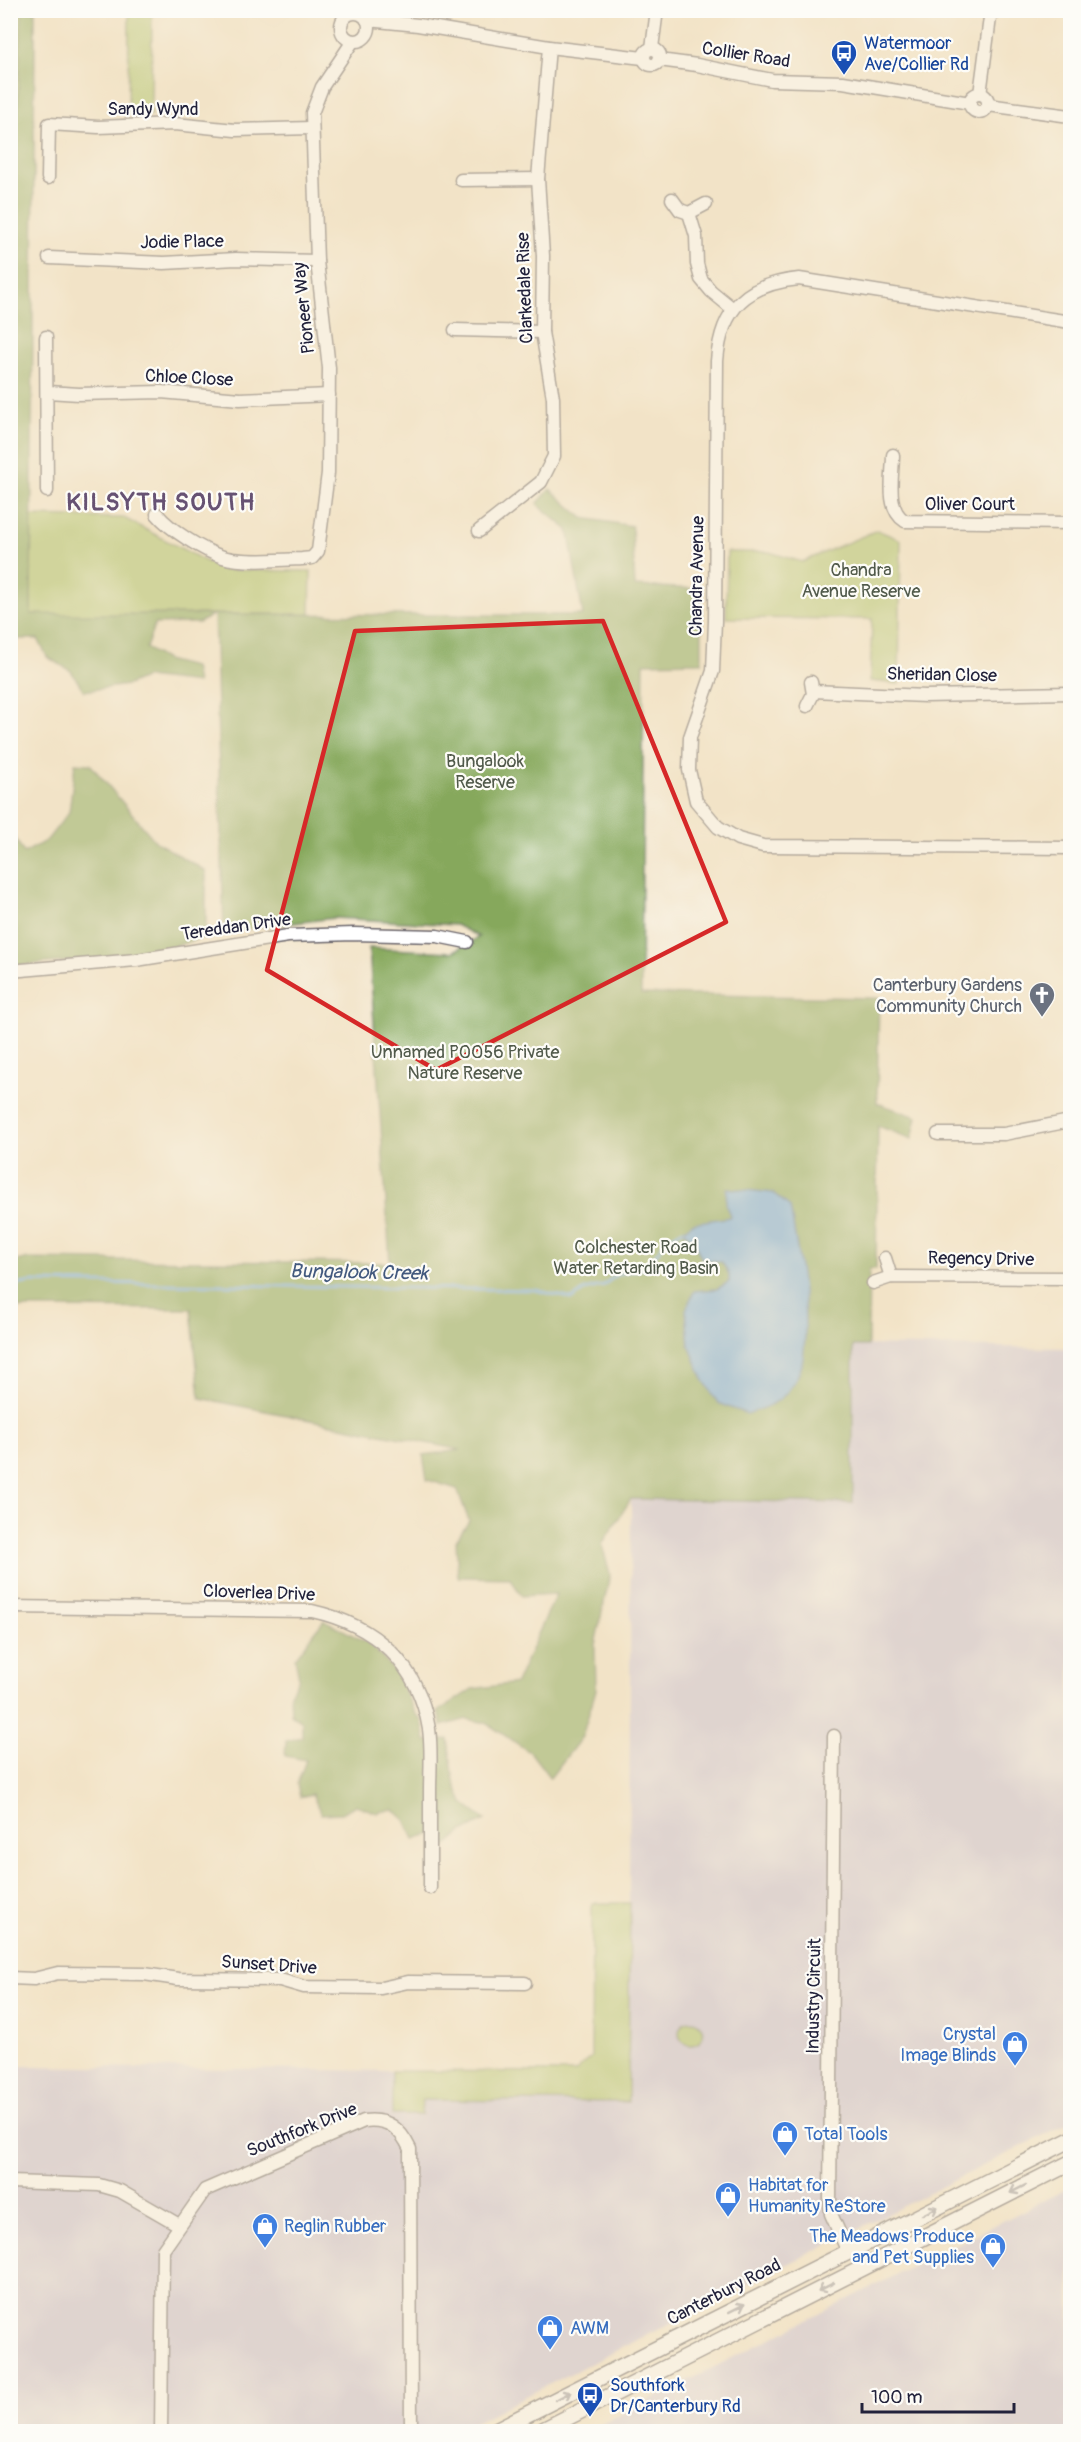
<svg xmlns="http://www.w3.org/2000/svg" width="1081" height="2442" font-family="Pangolin,sans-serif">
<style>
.industrial{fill:#c7c0d9}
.green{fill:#a9c268;stroke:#667252;stroke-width:1.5}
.forest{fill:#86a85c;stroke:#54654c;stroke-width:1.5}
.water{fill:#71ace2;stroke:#4a678e;stroke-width:1.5}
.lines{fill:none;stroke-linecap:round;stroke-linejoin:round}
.stream{stroke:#71ace2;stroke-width:3}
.minor-casing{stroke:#6b666c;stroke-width:15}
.major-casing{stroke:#6b666c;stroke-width:18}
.minor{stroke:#fff;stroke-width:12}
.major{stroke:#fff;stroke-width:15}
.oneway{stroke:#9c9ca7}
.marked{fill:none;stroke:#d62828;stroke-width:4.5;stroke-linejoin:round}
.labels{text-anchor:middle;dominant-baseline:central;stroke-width:4.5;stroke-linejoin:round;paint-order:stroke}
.transit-label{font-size:18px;fill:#164399;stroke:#fdfcf7;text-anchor:start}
.street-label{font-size:18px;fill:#22223b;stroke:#fdfcf7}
.park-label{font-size:18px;fill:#515a4b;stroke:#fdfcf7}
.worship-label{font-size:18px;fill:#5b616d;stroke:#fdfcf7;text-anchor:end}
.shop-label{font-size:18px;fill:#366cbe;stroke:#fdfcf7;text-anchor:start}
.water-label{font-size:20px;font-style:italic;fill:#42597e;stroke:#fdfcf7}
.district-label{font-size:24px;font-weight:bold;letter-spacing:1.5px;fill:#675273;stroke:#fdfcf7}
</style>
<rect width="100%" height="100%" fill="#fdfcf7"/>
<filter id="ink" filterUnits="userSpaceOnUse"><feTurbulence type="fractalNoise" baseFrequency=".0167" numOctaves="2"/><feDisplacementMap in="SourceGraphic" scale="12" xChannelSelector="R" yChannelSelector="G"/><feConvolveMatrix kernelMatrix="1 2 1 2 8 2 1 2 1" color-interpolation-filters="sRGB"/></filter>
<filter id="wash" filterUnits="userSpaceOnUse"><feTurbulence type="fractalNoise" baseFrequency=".008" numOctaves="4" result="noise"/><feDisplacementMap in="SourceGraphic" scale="24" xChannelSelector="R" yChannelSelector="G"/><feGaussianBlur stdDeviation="1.35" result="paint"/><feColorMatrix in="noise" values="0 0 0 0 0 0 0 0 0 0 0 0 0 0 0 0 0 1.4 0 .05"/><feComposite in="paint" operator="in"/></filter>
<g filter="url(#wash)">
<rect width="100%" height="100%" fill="#f2e3c7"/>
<g class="industrial">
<path d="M 853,1345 L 1070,1348 L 1070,2122 L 457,2431 L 11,2432 L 11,2066 L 392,2071 L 392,2099 L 628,2102 L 631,1499 L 853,1503 Z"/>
<path d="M 1070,2187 L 1070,2431 L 588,2431 L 823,2312 Z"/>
</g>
<g class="green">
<path d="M 10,11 L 35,11 L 31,516 L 124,518 L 222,570 L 311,571 L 310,614 L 11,615 Z"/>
<path d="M 129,11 L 152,11 L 151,115 L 128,114 Z"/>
<path d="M 877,530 L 901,540 L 899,684 L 870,681 L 872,619 L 726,618 L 727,552 L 769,552 L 802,562 Z"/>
<path d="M 592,1903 L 630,1903 L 628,2102 L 422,2100 L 421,2115 L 392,2115 L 392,2071 L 575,2072 L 591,2057 Z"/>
<circle cx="691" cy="2033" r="12"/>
</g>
<g class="forest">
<path d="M 35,10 L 31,614 L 583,615 L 568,530 L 537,504 L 550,489 L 583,518 L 632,526 L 635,586 L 702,589 L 702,662 L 644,663 L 641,994 L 879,998 L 877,1103 L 917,1117 L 912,1139 L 878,1126 L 876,1269 L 869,1269 L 868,1346 L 853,1346 L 853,1503 L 631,1499 L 602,1544 L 610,1575 L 595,1645 L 596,1690 L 582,1737 L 550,1778 L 531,1753 L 486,1723 L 467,1719 L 442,1726 L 438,1712 L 472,1689 L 516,1683 L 556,1594 L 522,1596 L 510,1578 L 458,1577 L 456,1541 L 469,1521 L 457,1489 L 427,1480 L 423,1455 L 461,1450 L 200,1398 L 191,1309 L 11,1308 L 10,1262 L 25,1259 L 390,1263 L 369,948 L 452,952 L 479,937 L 456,925 L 334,918 L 224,932 L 214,614 L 199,623 L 155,624 L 146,648 L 166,660 L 194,667 L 197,683 L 146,677 L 128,685 L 84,691 L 71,671 L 47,657 L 38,639 L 11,639 L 14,186 L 22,11 Z"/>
<path d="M 75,763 L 90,764 L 156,842 L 206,871 L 206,937 L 145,955 L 11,966 L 10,830 L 24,853 L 47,840 L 69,812 Z"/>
<path d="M 324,1620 L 370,1644 L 396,1673 L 415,1713 L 422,1721 L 426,1741 L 448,1739 L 454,1781 L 463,1803 L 485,1820 L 462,1832 L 442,1849 L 433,1833 L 414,1839 L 405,1820 L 393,1809 L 377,1813 L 356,1805 L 341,1813 L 321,1814 L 312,1794 L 300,1797 L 297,1784 L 306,1760 L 285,1756 L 286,1741 L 302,1737 L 302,1722 L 291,1714 L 290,1694 L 299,1678 L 295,1658 Z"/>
</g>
<path class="water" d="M 727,1188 L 773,1193 L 790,1207 C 798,1253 811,1318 802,1364 C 800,1374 789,1392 780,1399 C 772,1406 757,1410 747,1414 L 718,1403 L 703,1379 L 689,1345 L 686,1310 L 694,1291 L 717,1289 L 729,1282 L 729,1274 L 722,1262 L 702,1259 L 693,1240 L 683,1230 L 693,1223 L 731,1217 L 726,1206 Z"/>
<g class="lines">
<path class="stream" d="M 10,1286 L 32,1282 L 536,1290 L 572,1299 L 585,1290 L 604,1285 L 617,1274 L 646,1268 L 667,1239 L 683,1230"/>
</g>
</g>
<g filter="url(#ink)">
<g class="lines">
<g class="minor-casing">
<g id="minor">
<circle cx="355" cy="27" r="14"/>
<path d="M 367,20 L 418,25 L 549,47 L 643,58"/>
<path d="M 652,48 L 657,10"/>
<circle cx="652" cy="57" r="8"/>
<path d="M 659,60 L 697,65 L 772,80 L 843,82 L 970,103"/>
<path d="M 980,94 L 991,10"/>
<circle cx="979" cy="103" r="9"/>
<path d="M 988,105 L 1070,116"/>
<path d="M 48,178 L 49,124 L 98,127 L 175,124 L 235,130 L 311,128"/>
<path d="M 461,180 L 538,179"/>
<path d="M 672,199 L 680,210 L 689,213 L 706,204"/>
<path d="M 689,213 L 696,236 L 697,264 L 701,279 L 711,291 L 733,309"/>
<path d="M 49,258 L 164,263 L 236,259 L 317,261"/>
<path d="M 1070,322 L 799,279 C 747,284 721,308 717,361 L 715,621 L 713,671 L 690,737 L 689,770 L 696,801 L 718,827 L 738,839 L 763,846 L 1070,848"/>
<path d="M 455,330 L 542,332"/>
<path d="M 46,337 L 47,491"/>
<path d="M 48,392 L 79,394 L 161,392 L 240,399 L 329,395"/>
<path d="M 893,455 C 893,475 885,509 905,521 L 1070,523"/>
<path d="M 157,514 C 170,530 204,551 223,557 C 242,563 282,560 302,559 L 312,558 L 318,551 L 328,473 L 329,368 L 317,261 L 312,113 L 322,87 L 353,41"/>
<path d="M 479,531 L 541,482 L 554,456 L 553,398 L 542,332 L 543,256 L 538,179 L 549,47"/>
<path d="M 813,691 L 925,696 L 1070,693"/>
<path d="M 807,706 L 813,694 L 811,682"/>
<path d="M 10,971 L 136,960 L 288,936 L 354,934 L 437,936 L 467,942"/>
<path d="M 938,1134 L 1004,1134 L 1070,1121"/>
<path d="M 885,1258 L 891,1277"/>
<path d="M 873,1283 L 891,1277 L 1070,1278"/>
<path d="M 10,1607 L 312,1611 C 375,1625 418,1663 429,1729 C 432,1750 430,1771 430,1792 C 430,1824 430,1856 430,1888"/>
<path d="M 834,1736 L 830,2201 L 831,2214 L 848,2252"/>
<path d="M 10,1978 L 34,1979 L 58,1973 L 144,1974 L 178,1979 L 280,1980 L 304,1987 L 381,1988 L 408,1982 L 525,1983"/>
<path d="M 10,2182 L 99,2185 L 120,2191 L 179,2225"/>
<path d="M 161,2432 L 163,2250 L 205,2190 L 364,2121 C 388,2118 400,2128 410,2149 L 411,2432"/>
</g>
</g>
<g class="major-casing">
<g id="major">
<path d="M 492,2432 L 1070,2140"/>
<path d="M 539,2432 L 1070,2163"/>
</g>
</g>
<use href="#minor" class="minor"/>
<use href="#major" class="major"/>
</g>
<defs><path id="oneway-shaft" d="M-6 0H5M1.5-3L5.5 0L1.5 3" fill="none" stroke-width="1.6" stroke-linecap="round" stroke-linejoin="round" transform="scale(1.5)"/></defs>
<g class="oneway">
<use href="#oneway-shaft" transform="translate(1018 2189) rotate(153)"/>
<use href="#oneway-shaft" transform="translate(930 2211) rotate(-27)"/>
<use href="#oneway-shaft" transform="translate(826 2287) rotate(153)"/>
<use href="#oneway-shaft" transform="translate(737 2308) rotate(-27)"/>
<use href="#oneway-shaft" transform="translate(563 2396) rotate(-27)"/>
</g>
</g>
<path d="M0 0H1081V2442H0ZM 603,621 L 726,922 L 436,1070 L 267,970 L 355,631 Z" fill="#f2e3c7" fill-opacity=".55" fill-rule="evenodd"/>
<path class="marked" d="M 603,621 L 726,922 L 436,1070 L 267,970 L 355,631 Z"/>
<defs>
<g id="bus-pin" transform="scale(1.35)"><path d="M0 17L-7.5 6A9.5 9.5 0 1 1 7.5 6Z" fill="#1a4fb4" stroke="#fdfcf7"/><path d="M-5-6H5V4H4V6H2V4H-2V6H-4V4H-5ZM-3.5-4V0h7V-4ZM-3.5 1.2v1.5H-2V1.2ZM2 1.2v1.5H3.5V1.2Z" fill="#fff"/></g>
<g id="church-pin" transform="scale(1.35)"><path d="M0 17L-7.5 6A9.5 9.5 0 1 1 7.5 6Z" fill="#6b7280" stroke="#fdfcf7"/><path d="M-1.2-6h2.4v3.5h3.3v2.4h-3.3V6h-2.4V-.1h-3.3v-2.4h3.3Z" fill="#fff"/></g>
<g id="shop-pin" transform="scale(1.35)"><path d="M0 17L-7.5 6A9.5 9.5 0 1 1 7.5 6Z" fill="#3f7fe0" stroke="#fdfcf7"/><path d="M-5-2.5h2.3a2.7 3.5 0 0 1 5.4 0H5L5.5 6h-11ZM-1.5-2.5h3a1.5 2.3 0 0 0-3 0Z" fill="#fff"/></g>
</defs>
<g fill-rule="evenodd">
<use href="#bus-pin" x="844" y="53"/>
<use href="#church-pin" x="1042" y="995"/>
<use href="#shop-pin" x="1015" y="2044"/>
<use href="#shop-pin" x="785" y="2134"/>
<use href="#shop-pin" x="728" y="2195"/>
<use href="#shop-pin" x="265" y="2226"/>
<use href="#shop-pin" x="993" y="2246"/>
<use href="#shop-pin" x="550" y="2328"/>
<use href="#bus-pin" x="590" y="2395"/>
</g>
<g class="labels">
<g class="transit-label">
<text x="864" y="43">Watermoor<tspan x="864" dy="21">Ave/Collier Rd</tspan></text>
<text x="610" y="2385">Southfork<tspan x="610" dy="21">Dr/Canterbury Rd</tspan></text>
</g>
<g class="street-label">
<text transform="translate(746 55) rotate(9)">Collier Road</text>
<text x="153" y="109">Sandy Wynd</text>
<text transform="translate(182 242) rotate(-1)">Jodie Place</text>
<text transform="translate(525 288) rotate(-92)">Clarkedale Rise</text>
<text transform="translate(304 308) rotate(-96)">Pioneer Way</text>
<text transform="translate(189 378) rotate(3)">Chloe Close</text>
<text x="970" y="504">Oliver Court</text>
<text transform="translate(697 576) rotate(-89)">Chandra Avenue</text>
<text transform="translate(942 675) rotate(1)">Sheridan Close</text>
<text transform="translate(236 927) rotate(-8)">Tereddan Drive</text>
<text transform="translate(981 1259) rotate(1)">Regency Drive</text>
<text transform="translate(259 1593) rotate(2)">Cloverlea Drive</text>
<text transform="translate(269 1965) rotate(4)">Sunset Drive</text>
<text transform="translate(814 1996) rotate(-89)">Industry Circuit</text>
<text transform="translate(302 2130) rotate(-22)">Southfork Drive</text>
<text transform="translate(724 2292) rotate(-27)">Canterbury Road</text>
</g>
<g class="park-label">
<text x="861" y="570">Chandra<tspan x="861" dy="21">Avenue Reserve</tspan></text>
<text x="485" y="761">Bungalook<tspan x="485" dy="21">Reserve</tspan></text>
<text x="465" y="1052">Unnamed P0056 Private<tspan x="465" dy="21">Nature Reserve</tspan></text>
<text x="636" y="1247">Colchester Road<tspan x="636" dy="21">Water Retarding Basin</tspan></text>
</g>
<g class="worship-label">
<text x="1022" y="985">Canterbury Gardens<tspan x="1022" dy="21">Community Church</tspan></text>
</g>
<g class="shop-label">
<text x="996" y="2034" text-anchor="end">Crystal<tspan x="996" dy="21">Image Blinds</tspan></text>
<text x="804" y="2134">Total Tools</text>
<text x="748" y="2185">Habitat for<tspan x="748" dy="21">Humanity ReStore</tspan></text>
<text x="284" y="2226">Reglin Rubber</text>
<text x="974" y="2236" text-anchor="end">The Meadows Produce<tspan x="974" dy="21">and Pet Supplies</tspan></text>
<text x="570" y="2328">AWM</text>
</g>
<g class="water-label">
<text transform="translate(359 1272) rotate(1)">Bungalook Creek</text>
</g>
<g class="district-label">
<text x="161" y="502">KILSYTH SOUTH</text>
</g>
</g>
<rect width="1081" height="2442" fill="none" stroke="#fdfcf7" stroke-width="36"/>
<path d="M862 2403v9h152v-9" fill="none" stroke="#22223b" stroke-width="3"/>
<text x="871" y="2403" font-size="18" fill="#22223b" stroke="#fdfcf7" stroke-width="4.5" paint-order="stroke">100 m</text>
</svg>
